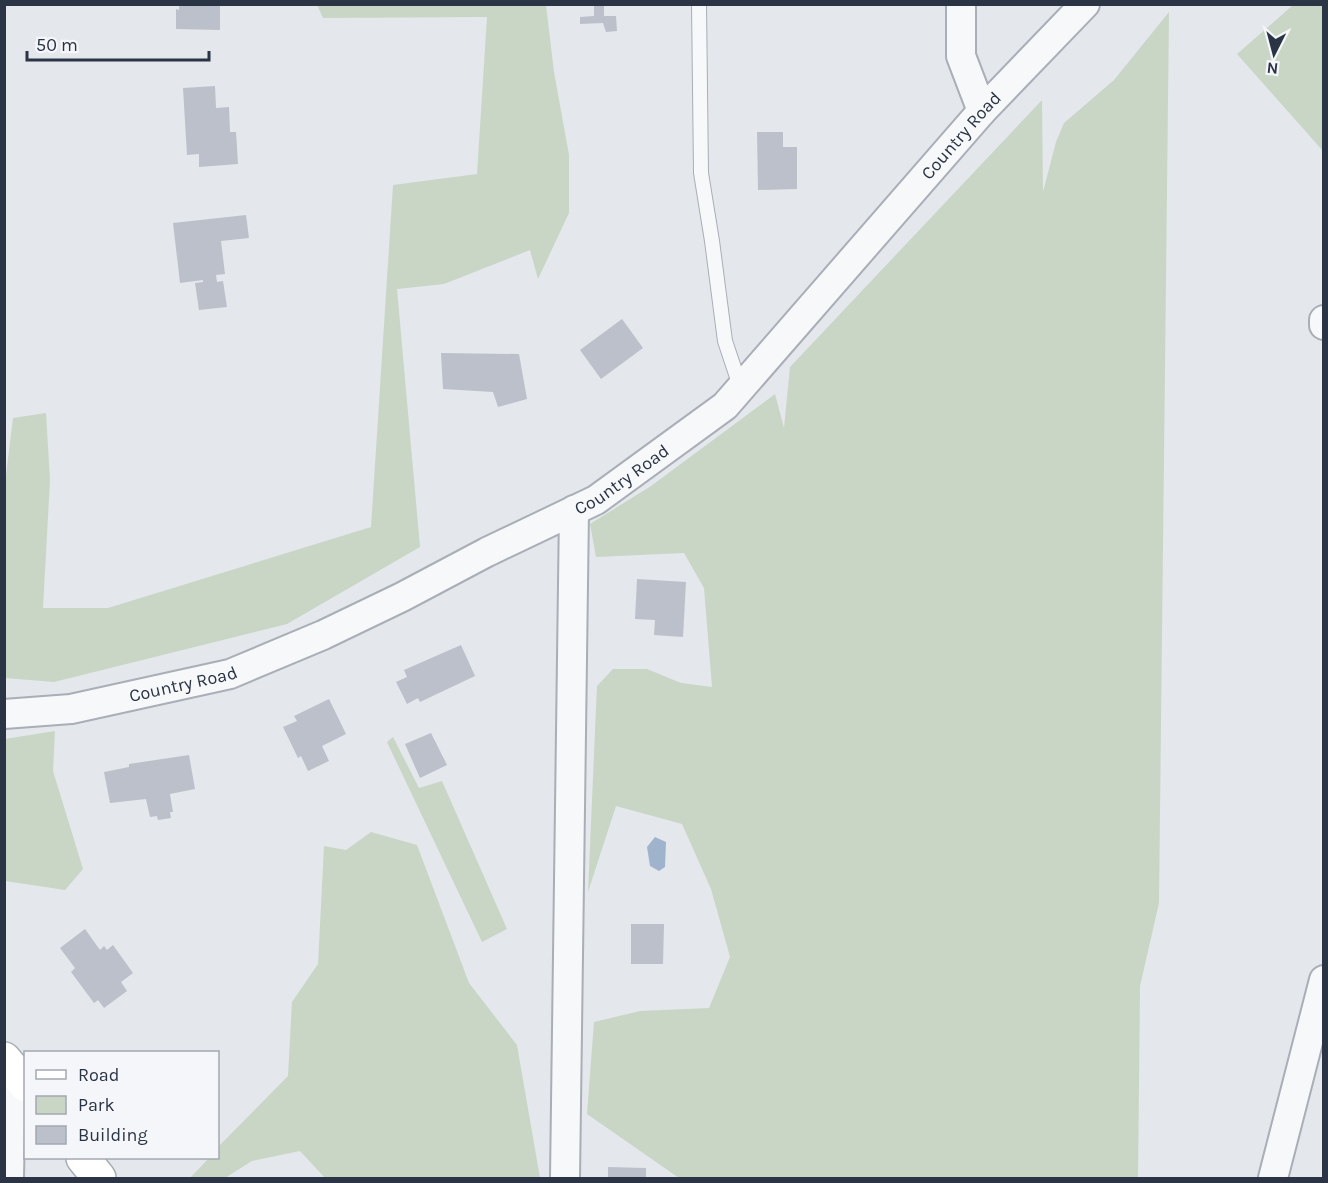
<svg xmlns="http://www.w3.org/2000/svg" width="1328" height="1183" font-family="Karla,sans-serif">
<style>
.green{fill:#c9d6c5}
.water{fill:#9fb4cc}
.building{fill:#bbc0ca}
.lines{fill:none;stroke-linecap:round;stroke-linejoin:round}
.lane-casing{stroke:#a9aeb7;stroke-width:16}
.street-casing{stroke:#a9aeb7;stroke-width:32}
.secondary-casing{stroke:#a9aeb7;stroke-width:36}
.lane{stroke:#f7f8fa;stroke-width:14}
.street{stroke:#f7f8fa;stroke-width:28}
.secondary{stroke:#fff;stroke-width:33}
.labels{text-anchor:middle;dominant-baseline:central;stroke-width:4.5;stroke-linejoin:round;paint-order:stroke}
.street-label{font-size:18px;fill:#2b3445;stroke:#f4f6f9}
</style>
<rect width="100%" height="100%" fill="#e4e7ec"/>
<g class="green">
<path d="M 317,5 L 546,5 L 554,72 L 569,155 L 569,213 L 538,279 L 530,250 L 444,284 L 397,289 L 420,547 L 287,624 L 54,682 L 5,678 L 4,491 L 13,418 L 46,413 L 50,480 L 43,608 L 108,608 L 371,527 L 393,185 L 477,174 L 487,17 L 323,18 Z"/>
<path d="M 1293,5 L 1323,5 L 1323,151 L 1237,54 Z"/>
<path d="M 1169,12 L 1159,903 L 1140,986 L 1138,1178 L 679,1178 L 587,1114 L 594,1022 L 640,1011 L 709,1008 L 730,957 L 711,889 L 682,824 L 616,806 L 588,892 L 597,686 L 613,669 L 647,669 L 681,683 L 712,687 L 704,588 L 684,553 L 596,557 L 590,524 L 651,486 L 775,394 L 784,428 L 790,367 L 1042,100 L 1043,192 L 1056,142 L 1064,123 L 1114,80 Z"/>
<path d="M 55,731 L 53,771 L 83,869 L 65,890 L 5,881 L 5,739 Z"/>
<path d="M 393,737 L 419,788 L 442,781 L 507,929 L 482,942 L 387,742 Z"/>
<path d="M 371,832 L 417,845 L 469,983 L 517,1045 L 540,1178 L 325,1178 L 300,1151 L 252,1161 L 225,1178 L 190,1178 L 209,1158 L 218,1158 L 218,1147 L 288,1076 L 292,1002 L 318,964 L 324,846 L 346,850 Z"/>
</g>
<path class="water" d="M 655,837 L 666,842 L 665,867 L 659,871 L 650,866 L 647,847 Z"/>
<g class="building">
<path d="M 179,4 L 220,4 L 220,30 L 176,29 L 176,9 L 179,10 Z"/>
<path d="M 594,4 L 604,4 L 604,16 L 616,16 L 617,31 L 606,32 L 603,23 L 580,24 L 580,17 L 594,16 Z"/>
<path d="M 215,86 L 216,108 L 229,107 L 230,132 L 236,132 L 238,164 L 199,167 L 199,154 L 187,155 L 183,88 Z"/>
<path d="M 757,132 L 783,132 L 783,147 L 797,147 L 797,189 L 758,190 Z"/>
<path d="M 246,215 L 249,238 L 221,241 L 225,274 L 216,275 L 217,282 L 223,281 L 227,307 L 199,310 L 195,283 L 203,282 L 203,280 L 180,283 L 173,223 Z"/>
<path d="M 622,319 L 643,348 L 601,379 L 580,350 Z"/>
<path d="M 441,353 L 519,354 L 527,399 L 498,407 L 493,392 L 443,389 Z"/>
<path d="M 637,579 L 686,582 L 683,637 L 654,635 L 655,620 L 635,619 Z"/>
<path d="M 461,645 L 475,676 L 420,702 L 418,698 L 407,704 L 396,682 L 407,677 L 404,670 Z"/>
<path d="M 329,699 L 346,734 L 322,746 L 329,761 L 308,771 L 301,756 L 298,758 L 283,727 L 297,721 L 294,716 Z"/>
<path d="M 431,733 L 447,765 L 420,778 L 405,744 Z"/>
<path d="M 189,755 L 195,789 L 170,794 L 173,812 L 170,812 L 171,818 L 158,820 L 157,816 L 150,817 L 146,799 L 110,803 L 104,772 L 129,767 L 129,764 Z"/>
<path d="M 631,924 L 664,924 L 663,964 L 631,964 Z"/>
<path d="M 85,929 L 100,950 L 104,946 L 107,950 L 113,945 L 133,973 L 121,982 L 127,991 L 104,1008 L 98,1000 L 94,1003 L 71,972 L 75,968 L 60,948 Z"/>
<path d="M 608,1167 L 646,1168 L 646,1178 L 608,1178 Z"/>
</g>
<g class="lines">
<g class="lane-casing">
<path id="lane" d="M 699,4 L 701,173 L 712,241 L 725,341 L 741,389"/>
</g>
<g class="street-casing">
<g id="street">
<path d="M 961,4 L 961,56 L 982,111"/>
<path d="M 1324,320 L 1324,325"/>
<path id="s1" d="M 4,714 L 71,709 L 230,674 L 323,635 L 402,597 L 487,552 L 596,500 L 725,406 L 982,111 L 1085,4"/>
<path d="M 9,1178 L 11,1067"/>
<path d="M 565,1178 L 574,510"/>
<path d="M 1273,1178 L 1324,980"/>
</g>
</g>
<g class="secondary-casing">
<g id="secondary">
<path d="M 4,1059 L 26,1085"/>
<path d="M 83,1158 L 99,1178"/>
</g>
</g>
<use href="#lane" class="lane"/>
<use href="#street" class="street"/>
<use href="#secondary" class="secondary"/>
</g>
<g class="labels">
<g class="street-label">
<text stroke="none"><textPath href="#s1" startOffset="1154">Country Road</textPath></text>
<text stroke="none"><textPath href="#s1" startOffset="668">Country Road</textPath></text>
<text stroke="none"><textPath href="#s1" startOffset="182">Country Road</textPath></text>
</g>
</g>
<rect width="1328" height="1183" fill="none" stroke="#2b3445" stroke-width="12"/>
<rect x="24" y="1051" width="195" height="108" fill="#f4f6f9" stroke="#a4a8b1" stroke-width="1.5"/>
<rect x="36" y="1070" width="30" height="9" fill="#ffffff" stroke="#a4a8b1" stroke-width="1.5"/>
<text x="78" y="1081" font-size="18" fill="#2b3445">Road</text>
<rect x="36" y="1096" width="30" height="18" fill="#c9d6c5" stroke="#a4a8b1" stroke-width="1.5"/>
<text x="78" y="1111" font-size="18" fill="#2b3445">Park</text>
<rect x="36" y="1126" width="30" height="18" fill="#bbc0ca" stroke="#a4a8b1" stroke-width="1.5"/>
<text x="78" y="1141" font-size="18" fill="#2b3445">Building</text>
<g transform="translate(1274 54) rotate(186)" stroke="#f4f6f9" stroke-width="4.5" paint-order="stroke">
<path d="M0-4.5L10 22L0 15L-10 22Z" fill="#2b3445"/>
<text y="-9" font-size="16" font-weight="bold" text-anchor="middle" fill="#2b3445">N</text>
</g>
<path d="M27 51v9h182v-9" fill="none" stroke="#2b3445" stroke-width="3"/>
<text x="36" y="51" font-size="18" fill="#2b3445" stroke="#f4f6f9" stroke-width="4.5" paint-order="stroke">50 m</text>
</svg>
